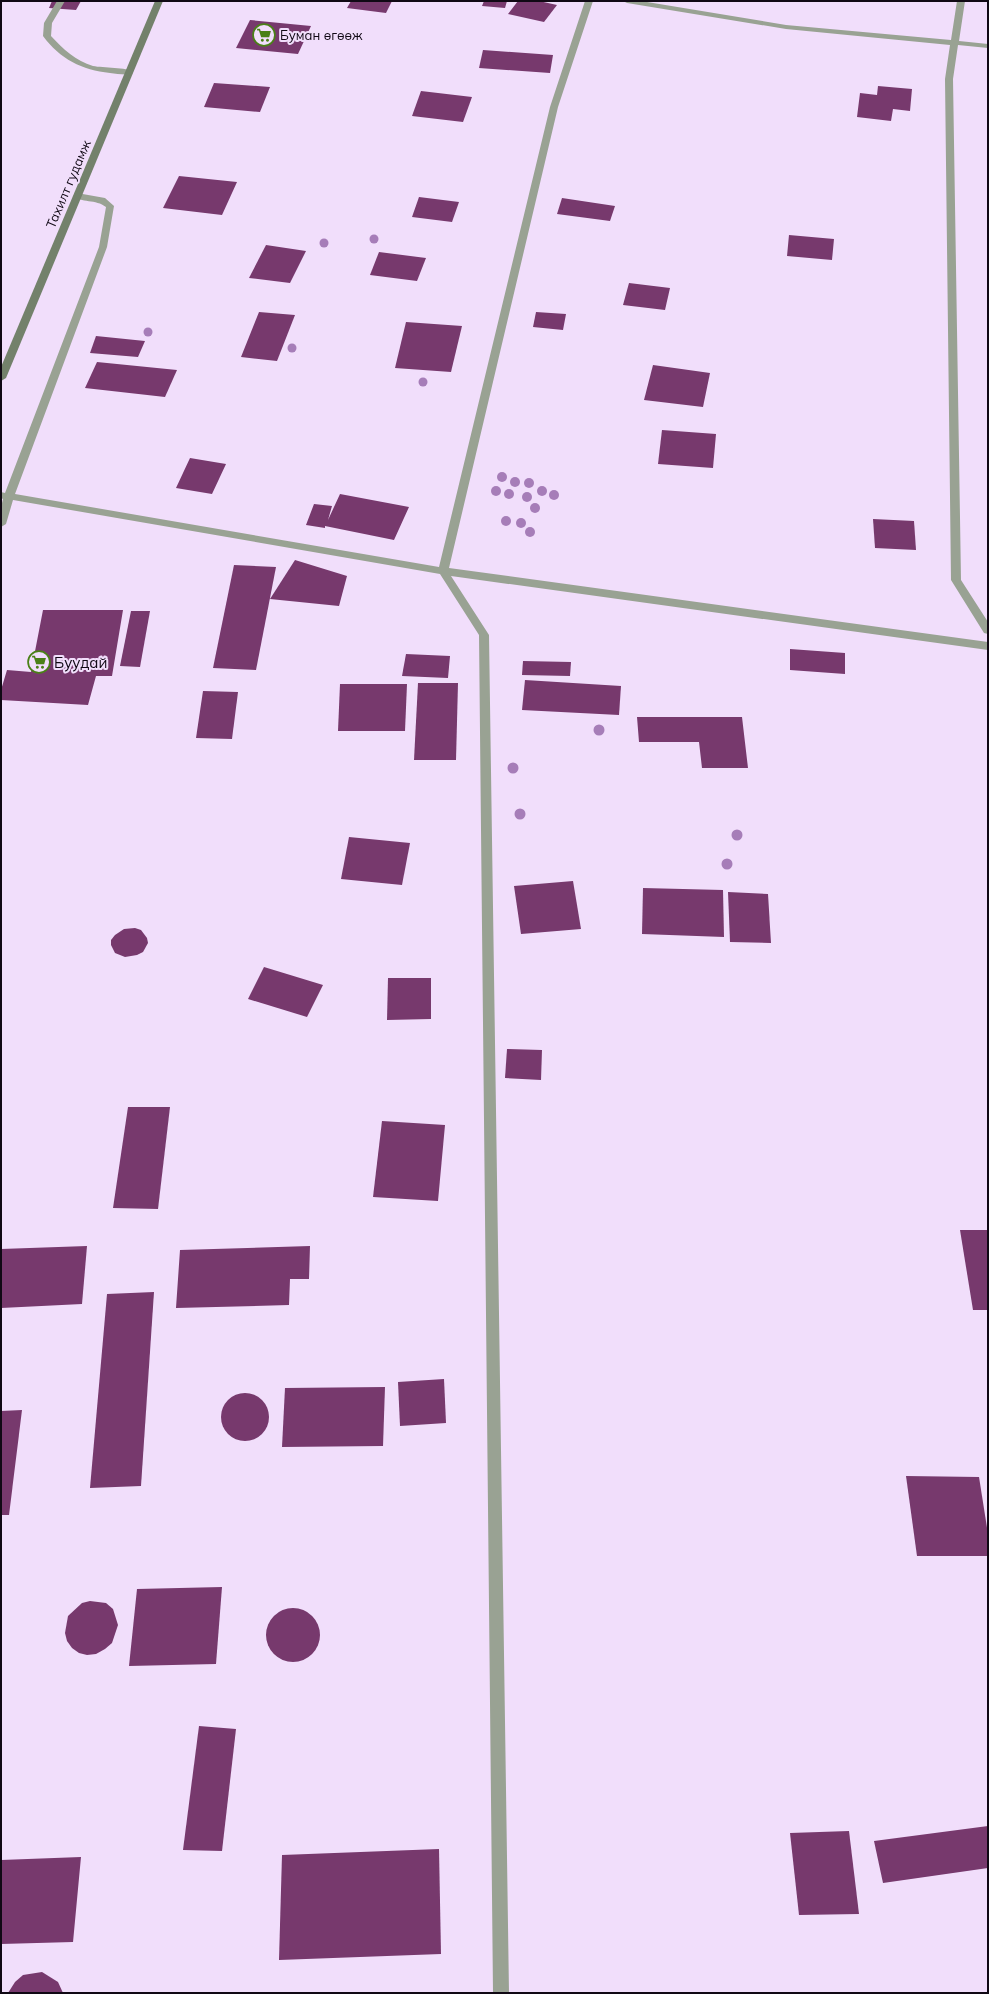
<svg xmlns="http://www.w3.org/2000/svg" width="989" height="1994" font-family="Mulish,sans-serif">
<style>
.building{fill:#77396d}
.lines{fill:none;stroke-linecap:round;stroke-linejoin:round}
.lane{fill:#99a293;fill-rule:evenodd}
.street{fill:#99a293;fill-rule:evenodd}
.secondary{fill:#73816b;fill-rule:evenodd}
.tree{fill:#a67db8}
.labels{text-anchor:middle;dominant-baseline:central;stroke-width:4;stroke-linejoin:round;paint-order:stroke}
.far-poi-label{font-size:13px;fill:#100814;stroke:#f1defb;text-anchor:start}
.far-street-label{font-size:13px;fill:#100814;stroke:#f1defb}
.poi-label{font-size:15px;fill:#100814;stroke:#f1defb;text-anchor:start}
</style>
<rect width="100%" height="100%" fill="#f1defb"/>
<g class="building">
<path d="M 52,1 L 81,1 L 76,10 L 49,8 Z"/>
<path d="M 351,1 L 392,1 L 386,13 L 347,8 Z"/>
<path d="M 484,1 L 507,1 L 505,8 L 482,6 Z"/>
<path d="M 518,1 L 539,1 L 557,5 L 544,22 L 508,14 Z"/>
<path d="M 250,20 L 311,26 L 298,54 L 236,48 Z"/>
<path d="M 483,50 L 553,55 L 550,73 L 479,68 Z"/>
<path d="M 214,83 L 270,87 L 260,112 L 204,107 Z"/>
<path d="M 878,86 L 912,89 L 910,111 L 893,109 L 891,121 L 857,117 L 860,93 L 877,95 Z"/>
<path d="M 421,91 L 472,97 L 463,122 L 412,116 Z"/>
<path d="M 179,176 L 237,182 L 222,215 L 163,208 Z"/>
<path d="M 419,197 L 459,202 L 452,222 L 412,217 Z"/>
<path d="M 562,198 L 615,206 L 610,221 L 557,214 Z"/>
<path d="M 789,235 L 834,239 L 832,260 L 787,256 Z"/>
<path d="M 266,245 L 306,251 L 290,283 L 249,278 Z"/>
<path d="M 379,252 L 426,258 L 417,281 L 370,275 Z"/>
<path d="M 629,283 L 670,288 L 665,310 L 623,305 Z"/>
<path d="M 259,312 L 295,315 L 277,361 L 241,357 Z"/>
<path d="M 536,312 L 566,314 L 563,330 L 533,327 Z"/>
<path d="M 406,322 L 462,326 L 451,372 L 395,368 Z"/>
<path d="M 96,336 L 145,341 L 138,357 L 90,353 Z"/>
<path d="M 97,362 L 177,370 L 165,397 L 85,388 Z"/>
<path d="M 653,365 L 710,373 L 703,407 L 644,400 Z"/>
<path d="M 662,430 L 716,434 L 713,468 L 658,464 Z"/>
<path d="M 190,458 L 226,464 L 212,494 L 176,488 Z"/>
<path d="M 340,494 L 409,507 L 394,540 L 325,526 L 325,528 L 306,525 L 314,504 L 332,506 L 328,520 Z"/>
<path d="M 873,519 L 914,521 L 916,550 L 875,548 Z"/>
<path d="M 295,560 L 347,576 L 339,606 L 270,599 Z"/>
<path d="M 234,565 L 276,567 L 256,670 L 213,668 Z"/>
<path d="M 43,610 L 123,610 L 112,676 L 96,676 L 88,705 L 1,700 L 1,690 L 7,670 L 31,672 Z"/>
<path d="M 131,611 L 150,611 L 140,667 L 120,666 Z"/>
<path d="M 790,649 L 845,653 L 845,674 L 790,670 Z"/>
<path d="M 406,654 L 450,656 L 448,678 L 402,676 Z"/>
<path d="M 523,661 L 571,662 L 570,676 L 522,675 Z"/>
<path d="M 525,680 L 621,686 L 619,715 L 522,710 Z"/>
<path d="M 418,683 L 458,683 L 456,760 L 414,760 Z"/>
<path d="M 340,684 L 407,684 L 405,731 L 338,731 Z"/>
<path d="M 203,691 L 238,692 L 232,739 L 196,738 Z"/>
<path d="M 637,717 L 742,717 L 748,768 L 702,768 L 699,742 L 639,742 Z"/>
<path d="M 349,837 L 410,843 L 402,885 L 341,879 Z"/>
<path d="M 573,881 L 581,929 L 521,934 L 514,886 Z"/>
<path d="M 643,888 L 723,890 L 724,937 L 642,934 Z"/>
<path d="M 728,892 L 768,894 L 771,943 L 730,942 Z"/>
<path d="M 135,928 L 141,930 L 147,938 L 148,943 L 143,952 L 137,955 L 125,957 L 115,953 L 111,945 L 111,940 L 115,935 L 124,929 Z"/>
<path d="M 264,967 L 323,985 L 307,1017 L 248,999 Z"/>
<path d="M 388,978 L 431,978 L 431,1019 L 387,1020 Z"/>
<path d="M 507,1049 L 542,1050 L 541,1080 L 505,1078 Z"/>
<path d="M 128,1107 L 170,1107 L 158,1209 L 113,1208 Z"/>
<path d="M 382,1121 L 445,1125 L 438,1201 L 373,1197 Z"/>
<path d="M 960,1230 L 988,1230 L 988,1310 L 973,1310 Z"/>
<path d="M 87,1246 L 82,1304 L 1,1308 L 1,1249 Z"/>
<path d="M 310,1246 L 309,1279 L 290,1279 L 289,1305 L 176,1308 L 180,1250 Z"/>
<path d="M 154,1292 L 141,1486 L 90,1488 L 107,1294 Z"/>
<path d="M 444,1379 L 446,1423 L 400,1426 L 398,1382 Z"/>
<path d="M 385,1387 L 383,1446 L 282,1447 L 285,1388 Z"/>
<circle cx="245" cy="1417" r="24"/>
<path d="M 22,1410 L 9,1515 L 1,1515 L 1,1411 Z"/>
<path d="M 906,1476 L 979,1477 L 988,1534 L 988,1556 L 917,1556 Z"/>
<path d="M 222,1587 L 216,1664 L 129,1666 L 137,1589 Z"/>
<path d="M 90,1601 L 106,1603 L 113,1609 L 118,1625 L 112,1643 L 105,1649 L 96,1654 L 87,1655 L 79,1653 L 72,1648 L 67,1641 L 65,1633 L 68,1616 L 82,1603 Z"/>
<circle cx="293" cy="1635" r="27"/>
<path d="M 199,1726 L 236,1729 L 222,1851 L 183,1850 Z"/>
<path d="M 988,1826 L 988,1868 L 883,1883 L 874,1841 Z"/>
<path d="M 849,1831 L 859,1914 L 799,1915 L 790,1833 Z"/>
<path d="M 439,1849 L 441,1954 L 279,1960 L 282,1855 Z"/>
<path d="M 81,1857 L 73,1942 L 1,1944 L 1,1860 Z"/>
<path d="M 42,1972 L 58,1982 L 63,1993 L 8,1993 L 15,1982 L 23,1975 Z"/>
</g>
<g class="lines">
<path class="lane" d="M 57,1 L 65,1 L 52,23 L 51,36 C 63,49 76,61 93,66 C 103,68 127,67 133,72 L 132,74 C 125,75 117,74 110,73 C 82,70 60,59 43,36 L 44,23 Z"/>
<g class="street">
<path d="M 585,1 L 593,1 L 558,107 L 449,568 L 988,642 L 988,650 L 451,576 L 489,635 L 509,1993 L 493,1993 L 479,635 L 440,574 L 13,500 L 6,524 L 1,527 L 1,507 L 3,499 L 1,498 L 1,492 L 5,493 L 99,247 L 106,207 C 96,199 81,203 73,196 L 77,193 L 105,198 L 114,206 L 107,247 L 15,494 L 439,567 L 550,107 Z"/>
<path d="M 623,1 L 641,1 L 786,25 L 951,40 L 957,1 L 965,1 L 959,41 L 988,44 L 988,48 L 958,45 L 953,79 L 961,580 L 988,622 L 988,634 L 984,633 L 951,580 L 945,79 L 950,45 L 786,29 L 627,3 Z"/>
</g>
<path class="secondary" d="M 155,1 L 163,1 L 6,378 L 1,381 L 1,367 Z"/>
</g>
<g class="tree">
<circle cx="374" cy="239" r="4.5"/>
<circle cx="324" cy="243" r="4.5"/>
<circle cx="148" cy="332" r="4.5"/>
<circle cx="292" cy="348" r="4.5"/>
<circle cx="423" cy="382" r="4.5"/>
<circle cx="502" cy="477" r="5"/>
<circle cx="515" cy="482" r="5"/>
<circle cx="529" cy="483" r="5"/>
<circle cx="496" cy="491" r="5"/>
<circle cx="542" cy="491" r="5"/>
<circle cx="509" cy="494" r="5"/>
<circle cx="554" cy="495" r="5"/>
<circle cx="527" cy="497" r="5"/>
<circle cx="535" cy="508" r="5"/>
<circle cx="506" cy="521" r="5"/>
<circle cx="521" cy="523" r="5"/>
<circle cx="530" cy="532" r="5"/>
<circle cx="599" cy="730" r="5.5"/>
<circle cx="513" cy="768" r="5.5"/>
<circle cx="520" cy="814" r="5.5"/>
<circle cx="737" cy="835" r="5.5"/>
<circle cx="727" cy="864" r="5.5"/>
</g>
<defs>
<g id="supermarket-ring" transform="scale(1.15)"><circle r="9.5" fill="#f1defb" stroke="#4a8017" stroke-width="1.5"/><path d="M-6-5.5h2.5l.6 2H6L4.5 2H-2.5L-4.4-4H-6ZM-1.5 3.2a1.3 1.3 0 1 0 .1 0ZM3 3.2a1.3 1.3 0 1 0 .1 0Z" fill="#4a8017"/></g>
</defs>
<g fill-rule="evenodd">
<use href="#supermarket-ring" x="264" y="35"/>
<use href="#supermarket-ring" x="39" y="662"/>
</g>
<g class="labels">
<g class="far-poi-label">
<text x="280" y="35">Буман өгөөж</text>
</g>
<g class="far-street-label">
<text transform="translate(68 184) rotate(-67)">Тахилт гудамж</text>
</g>
<g class="poi-label">
<text x="54" y="662">Буудай</text>
</g>
</g>
<rect width="989" height="1994" fill="none" stroke="#100814" stroke-width="4"/>
</svg>
